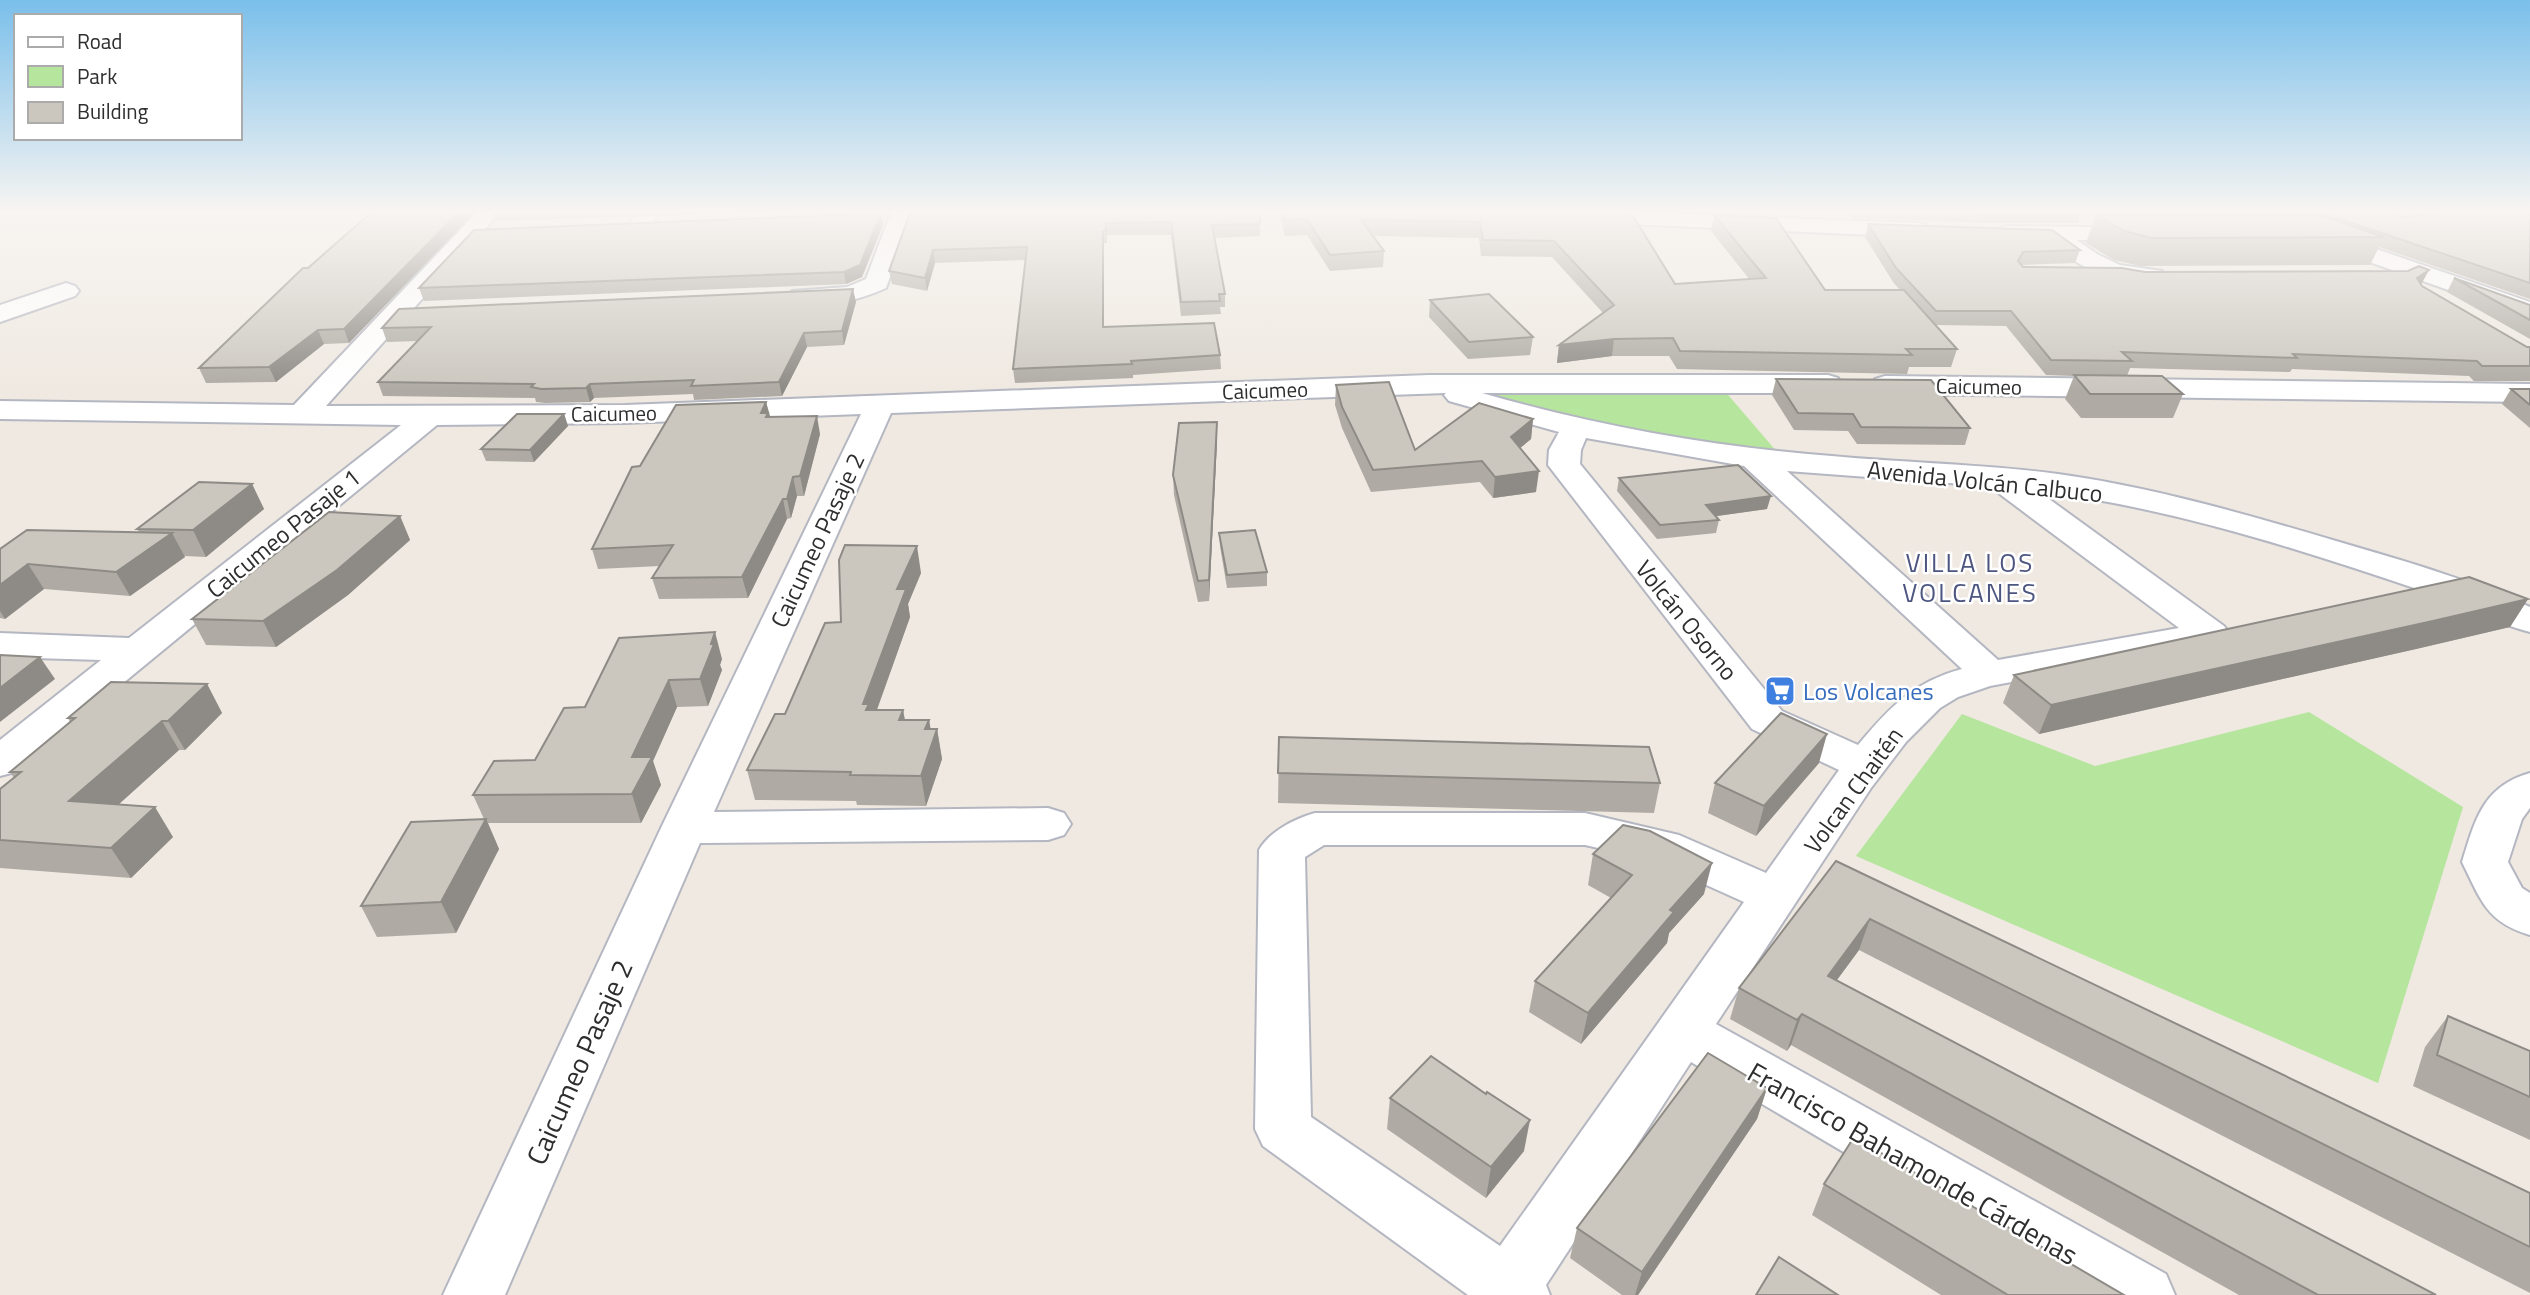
<svg xmlns="http://www.w3.org/2000/svg" width="2530" height="1295" font-family="'Titillium Web',sans-serif">
<style>
.green{fill:#b6e59e}
.lines{fill:none;stroke-linecap:round;stroke-linejoin:round}
.minor-casing{stroke:#b4b7c1;stroke-width:4}
.minor{fill:#fff;fill-rule:evenodd}
.wall{fill:#afaba4}
.shaded-wall{fill:#8e8b86}
.building{fill:#cbc7bf;stroke:#8e8b86;stroke-width:2}
.labels{text-anchor:middle;dominant-baseline:central;stroke-width:5;stroke-linejoin:round;paint-order:stroke}
.far-street-label{font-size:21px;fill:#2e2e2e;stroke:#fff}
.street-label{font-size:24px;fill:#2e2e2e;stroke:#fff}
.shop-label{font-size:24px;fill:#366cbe;stroke:#fff;text-anchor:start}
.neighbourhood-label{font-size:26px;letter-spacing:2px;fill:#4d5680;stroke:#fff}
.near-street-label{font-size:28px;fill:#2e2e2e;stroke:#fff}
</style>
<rect width="100%" height="100%" fill="#efe9e1"/>
<g class="green">
<path d="M 1465,388 L 1723,389 L 1778,453 L 1581,423 Z"/>
<path d="M 2309,712 L 2463,807 L 2378,1083 L 1856,856 L 1962,714 L 2095,766 Z"/>
</g>
<g class="lines">
<g class="minor-casing">
<g id="minor">
<path d="M 479,210 L 502,210 L 326,406 L 625,405 L 1429,375 L 1828,375 L 1838,378 L 1842,384 L 1838,390 L 1828,393 L 1482,393 C 1596,426 1713,447 1832,456 C 1907,463 1983,464 2058,474 C 2152,487 2245,514 2336,541 C 2401,560 2468,579 2530,607 L 2530,632 C 2493,623 2457,602 2420,590 C 2296,548 2168,507 2038,491 L 2224,626 L 2230,634 L 2224,642 L 2211,645 L 1990,686 L 1958,697 L 1940,708 L 1906,742 L 1871,788 L 1716,1024 L 2166,1274 L 2175,1295 L 2086,1295 L 1691,1062 L 1546,1285 L 1550,1295 L 1468,1295 L 1263,1146 L 1255,1129 L 1259,850 C 1270,831 1294,819 1315,813 L 1585,813 L 1679,835 L 1766,873 L 1839,770 L 1752,729 L 1548,465 L 1549,450 L 1559,432 L 1449,401 L 1444,395 L 1446,393 L 891,413 L 714,812 L 1048,808 L 1064,813 L 1071,824 L 1064,835 L 1048,840 L 700,843 L 505,1295 L 443,1295 L 661,828 L 861,414 L 625,423 L 437,425 L 15,772 L 0,776 L 0,740 L 101,660 L 0,657 L 0,633 L 129,638 L 401,425 L 0,419 L 0,401 L 294,405 ZM 1586,438 L 1744,466 L 1962,669 C 1913,682 1889,708 1858,745 L 1782,711 L 1580,464 L 1581,450 ZM 1787,471 L 1989,486 L 2179,628 L 1998,660 ZM 1324,845 L 1585,845 L 1651,860 L 1744,902 L 1500,1246 L 1311,1117 L 1305,857 Z"/>
<path d="M 638,210 L 660,210 L 648,230 L 632,230 L 629,225 Z"/>
<path d="M 892,210 L 914,210 L 886,288 C 857,301 823,309 792,301 L 788,296 L 792,291 L 847,287 L 866,279 Z"/>
<path d="M 1574,210 L 1919,223 L 1927,225 L 1930,230 L 1927,235 L 1919,237 L 1580,222 L 1572,220 L 1569,215 Z"/>
<path d="M 2007,226 L 2151,228 L 2154,233 L 2151,238 L 2143,240 L 2077,240 L 2097,254 L 2120,265 L 2162,271 L 2165,276 L 2162,281 C 2131,289 2094,275 2069,257 C 2063,252 2055,242 2048,240 C 2033,236 2015,242 1999,238 L 1996,233 L 1999,228 Z"/>
<path d="M 2324,231 L 2530,302 L 2530,319 L 2316,243 L 2312,238 L 2316,233 Z"/>
<path d="M 66,283 L 75,286 L 79,291 L 75,296 L 0,322 L 0,305 Z"/>
<path d="M 1885,376 L 2530,384 L 2530,402 L 1885,394 L 1875,391 L 1871,385 L 1875,379 Z"/>
<path d="M 2530,773 L 2530,808 L 2522,819 L 2508,862 L 2522,888 L 2530,893 L 2530,935 C 2486,922 2481,900 2462,862 C 2475,820 2483,786 2530,773 Z"/>
</g>
</g>
<use href="#minor" class="minor"/>
</g>
<g class="wall">
<path d="M 374,210 L 477,210 L 349,343 L 324,344 L 276,382 L 206,383 L 199,368 L 308,268 Z"/>
<path d="M 492,210 L 841,210 L 496,221 Z"/>
<path d="M 911,210 L 1260,210 L 1260,236 L 1214,238 L 1225,294 L 1225,307 L 1220,307 L 1221,314 L 1181,316 L 1171,235 L 1107,235 L 1107,243 L 1104,243 L 1104,327 L 1220,355 L 1221,369 L 1133,375 L 1133,378 L 1015,383 L 1013,369 L 1026,260 L 935,263 L 927,291 L 892,284 L 889,271 Z"/>
<path d="M 1278,210 L 1591,210 L 1675,284 L 1750,280 L 1711,231 L 1714,215 L 1825,290 L 1900,290 L 1893,282 L 1865,237 L 1868,224 L 2080,250 L 2075,263 L 2022,265 L 2023,267 L 2422,283 L 2420,284 L 2422,286 L 2527,347 L 2530,347 L 2530,381 L 2474,381 L 2469,376 L 2292,369 L 2290,372 L 2130,368 L 2127,376 L 2183,394 L 2173,418 L 2081,418 L 2065,399 L 2074,376 L 2046,375 L 2006,326 L 1935,325 L 1957,349 L 1951,367 L 1909,367 L 1907,374 L 1677,369 L 1669,356 L 1612,356 L 1557,363 L 1559,345 L 1603,313 L 1552,257 L 1481,256 L 1479,238 L 1373,236 L 1384,251 L 1383,267 L 1330,271 L 1307,235 L 1285,236 Z"/>
<path d="M 1664,210 L 1760,210 L 1759,214 Z"/>
<path d="M 1848,210 L 2078,210 L 2081,213 L 2078,223 L 1987,223 L 1853,218 Z"/>
<path d="M 2178,210 L 2387,210 L 2403,217 L 2530,213 L 2530,299 L 2379,247 L 2370,265 L 2140,266 L 2114,260 L 2086,243 L 2096,215 L 2186,215 Z"/>
<path d="M 881,213 L 883,225 L 862,277 L 846,284 L 424,301 L 419,288 Z"/>
<path d="M 2454,278 L 2530,305 L 2530,339 L 2447,292 Z"/>
<path d="M 1430,300 L 1533,337 L 1530,355 L 1468,359 L 1429,317 Z"/>
<path d="M 856,302 L 844,345 L 807,347 L 782,396 L 694,400 L 693,394 L 594,398 L 590,402 L 545,403 L 536,402 L 535,398 L 383,396 L 378,382 L 418,341 L 387,342 L 382,328 Z"/>
<path d="M 1776,379 L 1970,428 L 1965,445 L 1857,444 L 1848,431 L 1794,430 L 1772,395 Z"/>
<path d="M 1336,385 L 1415,450 L 1533,419 L 1531,439 L 1520,448 L 1536,492 L 1493,498 L 1480,482 L 1371,492 L 1342,428 L 1335,405 Z"/>
<path d="M 2511,389 L 2530,389 L 2530,428 L 2502,404 Z"/>
<path d="M 766,402 L 770,417 L 820,434 L 804,496 L 797,496 L 791,518 L 787,519 L 748,598 L 659,599 L 652,578 L 660,566 L 598,569 L 592,549 L 640,466 Z"/>
<path d="M 564,414 L 568,426 L 534,462 L 486,461 L 481,449 Z"/>
<path d="M 1217,422 L 1217,441 L 1209,601 L 1198,602 L 1174,495 L 1173,475 Z"/>
<path d="M 1619,478 L 1767,509 L 1716,516 L 1719,520 L 1716,533 L 1657,539 L 1617,491 Z"/>
<path d="M 252,484 L 264,509 L 206,557 L 184,556 L 185,557 L 130,596 L 44,589 L 5,619 L 0,618 L 0,549 L 139,532 L 137,529 Z"/>
<path d="M 400,516 L 410,540 L 348,595 L 276,647 L 206,645 L 192,619 Z"/>
<path d="M 1219,533 L 1267,572 L 1267,586 L 1227,588 L 1220,546 Z"/>
<path d="M 921,573 L 908,604 L 910,617 L 877,710 L 903,710 L 905,720 L 929,720 L 930,729 L 937,729 L 942,759 L 926,806 L 857,805 L 856,801 L 755,800 L 747,770 L 785,714 L 841,622 Z"/>
<path d="M 2528,599 L 2510,627 L 2416,649 L 2039,734 L 2003,703 L 2014,675 Z"/>
<path d="M 722,659 L 720,665 L 722,670 L 708,706 L 677,707 L 653,761 L 661,785 L 641,823 L 488,823 L 499,849 L 456,933 L 377,937 L 361,906 L 484,819 L 473,795 L 535,760 L 585,707 Z"/>
<path d="M 207,684 L 222,713 L 185,750 L 179,750 L 118,805 L 173,837 L 131,878 L 0,868 L 0,789 L 14,778 L 10,772 L 70,722 L 68,718 Z"/>
<path d="M 1279,737 L 1660,783 L 1654,813 L 1278,803 Z"/>
<path d="M 1819,763 L 1756,836 L 1708,813 L 1715,783 Z"/>
<path d="M 1593,854 L 1704,894 L 1669,933 L 1667,943 L 1581,1044 L 1529,1012 L 1535,981 L 1611,898 L 1588,885 Z"/>
<path d="M 1836,861 L 2530,1193 L 2530,1293 L 1859,950 L 1837,980 L 2436,1295 L 2239,1295 L 1791,1045 L 1787,1051 L 1730,1019 L 1739,988 Z"/>
<path d="M 2448,1016 L 2530,1051 L 2530,1140 L 2413,1086 L 2425,1047 Z"/>
<path d="M 1767,1088 L 1757,1119 L 1638,1295 L 1622,1295 L 1570,1258 L 1577,1228 Z"/>
<path d="M 1390,1098 L 1524,1151 L 1486,1198 L 1387,1129 Z"/>
<path d="M 1824,1184 L 2124,1295 L 1941,1295 L 1812,1215 Z"/>
</g>
<g class="shaded-wall">
<path d="M 461,210 L 477,210 L 349,343 L 344,329 Z"/>
<path d="M 881,213 L 883,225 L 862,277 L 846,284 L 844,272 Z"/>
<path d="M 1103,231 L 1104,243 L 1104,341 L 1103,327 Z"/>
<path d="M 933,250 L 935,263 L 927,291 L 925,278 Z"/>
<path d="M 2429,270 L 2422,283 L 2410,291 L 2417,278 Z"/>
<path d="M 853,289 L 856,302 L 844,345 L 842,331 Z"/>
<path d="M 318,330 L 324,344 L 276,382 L 269,367 Z"/>
<path d="M 804,333 L 807,347 L 782,396 L 779,382 Z"/>
<path d="M 1614,339 L 1612,356 L 1557,363 L 1559,345 Z"/>
<path d="M 590,384 L 594,398 L 590,402 L 586,388 Z"/>
<path d="M 766,402 L 771,420 L 761,413 Z"/>
<path d="M 564,414 L 568,426 L 534,462 L 530,450 Z"/>
<path d="M 817,416 L 820,434 L 804,496 L 800,476 Z"/>
<path d="M 1533,419 L 1531,439 L 1508,458 L 1511,437 Z"/>
<path d="M 1217,422 L 1217,441 L 1209,601 L 1209,580 Z"/>
<path d="M 1539,471 L 1536,492 L 1493,498 L 1495,477 Z"/>
<path d="M 793,477 L 797,496 L 791,518 L 787,499 Z"/>
<path d="M 252,484 L 264,509 L 206,557 L 193,530 Z"/>
<path d="M 1771,496 L 1767,509 L 1703,518 L 1706,505 Z"/>
<path d="M 783,499 L 787,519 L 748,598 L 742,577 Z"/>
<path d="M 400,516 L 410,540 L 348,595 L 276,647 L 263,621 Z"/>
<path d="M 172,533 L 185,557 L 130,596 L 116,572 Z"/>
<path d="M 917,546 L 921,573 L 908,604 L 910,617 L 872,723 L 863,704 L 897,589 Z"/>
<path d="M 28,564 L 44,589 L 5,619 L 0,611 L 0,585 Z"/>
<path d="M 2528,599 L 2510,627 L 2416,649 L 2039,734 L 2051,705 Z"/>
<path d="M 715,632 L 722,659 L 720,665 L 722,670 L 708,706 L 700,679 Z"/>
<path d="M 40,657 L 55,679 L 0,722 L 0,688 Z"/>
<path d="M 669,680 L 677,707 L 653,761 L 661,785 L 641,823 L 632,794 L 632,757 Z"/>
<path d="M 207,684 L 222,713 L 185,750 L 168,721 Z"/>
<path d="M 903,710 L 908,739 L 899,720 Z"/>
<path d="M 929,720 L 933,742 L 937,729 L 942,759 L 926,806 L 921,776 L 925,729 Z"/>
<path d="M 162,721 L 179,750 L 89,831 L 69,801 Z"/>
<path d="M 1827,734 L 1819,763 L 1756,836 L 1764,806 Z"/>
<path d="M 155,807 L 173,837 L 131,878 L 111,848 Z"/>
<path d="M 486,819 L 499,849 L 456,933 L 441,902 Z"/>
<path d="M 1712,863 L 1704,894 L 1669,933 L 1667,943 L 1581,1044 L 1588,1013 L 1670,910 Z"/>
<path d="M 1870,919 L 1859,950 L 1817,1007 L 1828,976 Z"/>
<path d="M 1802,1014 L 1791,1045 L 1787,1051 L 1797,1020 Z"/>
<path d="M 1767,1088 L 1757,1119 L 1638,1295 L 1635,1295 L 1642,1272 Z"/>
<path d="M 1530,1120 L 1524,1151 L 1486,1198 L 1491,1167 Z"/>
</g>
<g class="building">
<path d="M 374,210 L 461,210 L 344,329 L 318,330 L 269,367 L 199,368 L 303,268 L 308,268 Z"/>
<path d="M 911,210 L 1260,210 L 1260,224 L 1212,225 L 1225,294 L 1219,294 L 1220,301 L 1181,302 L 1171,222 L 1106,223 L 1106,231 L 1103,231 L 1103,327 L 1214,323 L 1220,355 L 1131,361 L 1132,364 L 1013,369 L 1027,247 L 933,250 L 925,278 L 889,271 Z"/>
<path d="M 1282,210 L 1591,210 L 1630,211 L 1675,284 L 1766,278 L 1714,215 L 1776,218 L 1825,290 L 1904,290 L 1957,349 L 1906,349 L 1912,355 L 1680,351 L 1673,338 L 1614,339 L 1559,345 L 1614,305 L 1554,241 L 1483,240 L 1480,222 L 1361,220 L 1384,251 L 1330,255 L 1307,219 L 1285,220 Z"/>
<path d="M 1907,210 L 2078,210 L 2081,213 L 1990,213 Z"/>
<path d="M 2202,210 L 2387,210 L 2403,217 L 2452,210 L 2521,210 L 2530,213 L 2530,283 L 2316,211 Z"/>
<path d="M 881,213 L 860,265 L 844,272 L 419,288 L 474,230 Z"/>
<path d="M 2096,215 L 2320,215 L 2384,237 L 2151,238 L 2124,231 Z"/>
<path d="M 1868,224 L 2052,230 L 2080,250 L 2023,252 L 2018,261 L 2023,267 L 2122,268 L 2145,272 L 2408,271 L 2419,266 L 2429,270 L 2417,278 L 2422,286 L 2527,347 L 2530,347 L 2530,366 L 2482,366 L 2477,361 L 2293,354 L 2297,358 L 2122,352 L 2132,361 L 2051,360 L 2011,311 L 1936,311 L 1896,268 Z"/>
<path d="M 2454,278 L 2530,305 L 2530,320 Z"/>
<path d="M 853,289 L 842,331 L 804,333 L 779,382 L 691,386 L 694,380 L 590,384 L 586,388 L 541,389 L 531,387 L 534,384 L 378,382 L 431,327 L 382,328 L 399,309 Z"/>
<path d="M 1489,294 L 1533,337 L 1469,342 L 1430,300 Z"/>
<path d="M 2074,375 L 2162,376 L 2183,394 L 2090,394 Z"/>
<path d="M 1776,379 L 1931,380 L 1970,428 L 1861,427 L 1853,414 L 1798,413 Z"/>
<path d="M 1389,382 L 1415,450 L 1479,403 L 1533,419 L 1511,437 L 1539,471 L 1495,477 L 1482,461 L 1373,470 L 1342,407 L 1336,385 Z"/>
<path d="M 2511,389 L 2530,389 L 2530,405 Z"/>
<path d="M 766,402 L 761,413 L 768,413 L 766,417 L 817,416 L 800,476 L 793,477 L 787,499 L 783,499 L 742,577 L 652,578 L 673,545 L 592,549 L 632,467 L 640,466 L 676,405 Z"/>
<path d="M 517,414 L 564,414 L 530,450 L 481,449 Z"/>
<path d="M 1217,422 L 1209,580 L 1198,581 L 1173,475 L 1179,423 Z"/>
<path d="M 1738,465 L 1771,496 L 1706,505 L 1719,520 L 1660,525 L 1619,478 Z"/>
<path d="M 199,482 L 252,484 L 193,530 L 137,529 Z"/>
<path d="M 329,512 L 400,516 L 337,570 L 263,621 L 192,619 Z"/>
<path d="M 27,530 L 172,533 L 116,572 L 28,564 L 0,585 L 0,549 Z"/>
<path d="M 1255,530 L 1267,572 L 1227,575 L 1219,533 Z"/>
<path d="M 845,545 L 917,546 L 897,589 L 906,589 L 863,704 L 869,704 L 866,710 L 903,710 L 899,720 L 929,720 L 925,729 L 937,729 L 921,776 L 850,775 L 851,772 L 747,770 L 775,714 L 785,714 L 825,623 L 841,622 L 839,560 Z"/>
<path d="M 2469,577 L 2528,599 L 2433,621 L 2051,705 L 2014,675 Z"/>
<path d="M 715,632 L 711,644 L 714,644 L 700,679 L 669,680 L 632,757 L 652,757 L 632,794 L 473,795 L 494,761 L 535,760 L 564,708 L 585,707 L 619,638 Z"/>
<path d="M 0,655 L 40,657 L 0,688 Z"/>
<path d="M 111,682 L 207,684 L 168,721 L 162,721 L 69,801 L 155,807 L 111,848 L 0,840 L 0,789 L 21,772 L 10,772 L 75,718 L 68,718 Z"/>
<path d="M 1781,713 L 1827,734 L 1764,806 L 1715,783 Z"/>
<path d="M 1279,737 L 1649,747 L 1660,783 L 1278,773 Z"/>
<path d="M 486,819 L 441,902 L 361,906 L 411,822 Z"/>
<path d="M 1623,825 L 1650,831 L 1712,863 L 1670,910 L 1674,912 L 1588,1013 L 1535,981 L 1632,875 L 1593,854 Z"/>
<path d="M 1836,861 L 2530,1193 L 2530,1247 L 1870,919 L 1828,976 L 2436,1295 L 2318,1295 L 1802,1014 L 1797,1020 L 1739,988 Z"/>
<path d="M 2448,1016 L 2530,1051 L 2530,1097 L 2437,1055 Z"/>
<path d="M 1708,1053 L 1767,1088 L 1642,1272 L 1577,1228 Z"/>
<path d="M 1431,1056 L 1486,1094 L 1487,1092 L 1530,1120 L 1491,1167 L 1390,1098 Z"/>
<path d="M 1854,1137 L 2124,1295 L 2008,1295 L 1824,1184 Z"/>
<path d="M 1779,1257 L 1838,1295 L 1756,1295 Z"/>
</g>
<linearGradient id="sky" x2="0" y2="1"><stop stop-color="#7abfeb"/><stop offset="0.54" stop-color="#f8f5f2"/><stop offset="1" stop-color="#f8f5f2" stop-opacity="0"/></linearGradient>
<rect width="2530" height="391" fill="url(#sky)"/>
<defs>
<g id="supermarket-square" transform="scale(1.575)"><rect x="-9" y="-9" width="18" height="18" rx="4" fill="#3f7fe0" stroke="#fff"/><path d="M-6-5.5h2.5l.6 2H6L4.5 2H-2.5L-4.4-4H-6ZM-1.5 3.2a1.3 1.3 0 1 0 .1 0ZM3 3.2a1.3 1.3 0 1 0 .1 0Z" fill="#fff"/></g>
</defs>
<g fill-rule="evenodd">
<use href="#supermarket-square" x="1780" y="691"/>
</g>
<g class="labels">
<g class="far-street-label">
<text transform="translate(1979 386) rotate(1)">Caicumeo</text>
<text transform="translate(1265 390) rotate(-2)">Caicumeo</text>
<text transform="translate(614 413) rotate(-1)">Caicumeo</text>
</g>
<g class="street-label">
<text transform="translate(1985 481) rotate(6)">Avenida Volcán Calbuco</text>
<text transform="translate(283 533) rotate(-39)">Caicumeo Pasaje 1</text>
<text transform="translate(817 540) rotate(-65)">Caicumeo Pasaje 2</text>
<text transform="translate(1687 620) rotate(51)">Volcán Osorno</text>
<text transform="translate(1853 790) rotate(-54)">Volcan Chaitén</text>
</g>
<g class="shop-label">
<text x="1803" y="691">Los Volcanes</text>
</g>
<g class="neighbourhood-label">
<text x="1970" y="562">VILLA LOS<tspan x="1970" dy="30">VOLCANES</tspan></text>
</g>
<g class="near-street-label">
<text transform="translate(579 1062) rotate(-66)">Caicumeo Pasaje 2</text>
<text transform="translate(1913 1163) rotate(30)">Francisco Bahamonde Cárdenas</text>
</g>
</g>
<rect x="14" y="14" width="228" height="126" fill="#ffffff" stroke="#ababab" stroke-width="2"/>
<rect x="28" y="37" width="35" height="10" fill="#ffffff" stroke="#ababab" stroke-width="2"/>
<text x="77" y="49" font-size="21" fill="#2e2e2e">Road</text>
<rect x="28" y="66" width="35" height="21" fill="#b6e59e" stroke="#ababab" stroke-width="2"/>
<text x="77" y="84" font-size="21" fill="#2e2e2e">Park</text>
<rect x="28" y="102" width="35" height="21" fill="#cbc7bf" stroke="#ababab" stroke-width="2"/>
<text x="77" y="119" font-size="21" fill="#2e2e2e">Building</text>
</svg>
